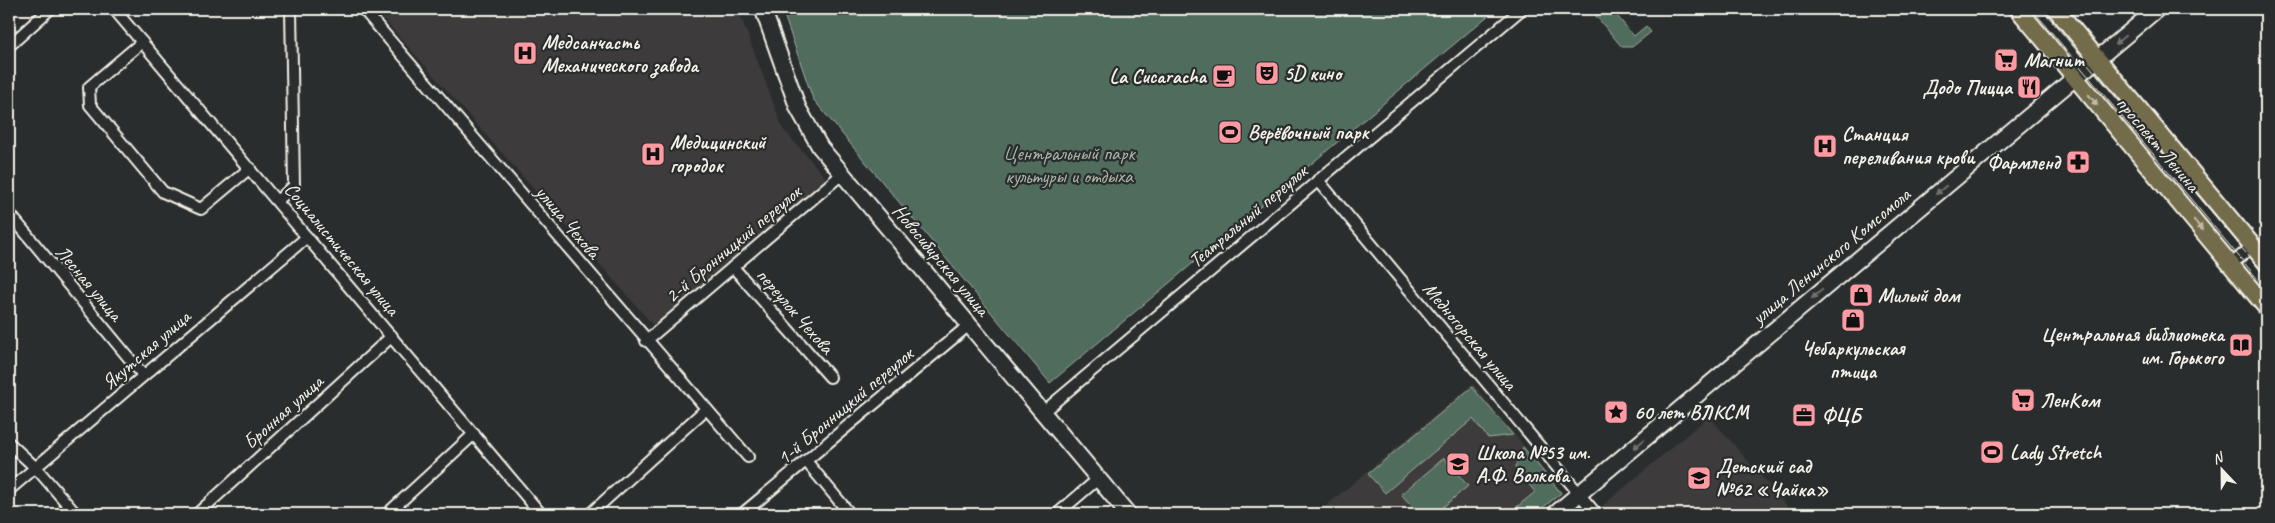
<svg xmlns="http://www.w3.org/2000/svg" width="2275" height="523" font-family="Caveat,sans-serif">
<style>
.built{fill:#3d3a3a}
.green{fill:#506c5b;stroke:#a2aea2}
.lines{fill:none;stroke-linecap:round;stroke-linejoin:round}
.street-casing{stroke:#f4f1e8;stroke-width:14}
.secondary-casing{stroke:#f4f1e8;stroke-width:19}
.primary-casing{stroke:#f4f1e8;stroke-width:20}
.street{stroke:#2a2d2e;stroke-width:10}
.secondary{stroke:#2a2d2e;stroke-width:15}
.primary{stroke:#736c4b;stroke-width:16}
.tram{stroke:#f4f1e8;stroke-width:1}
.oneway{fill:#71726f}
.oneway2{fill:#c0bca9}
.labels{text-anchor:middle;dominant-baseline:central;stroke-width:4.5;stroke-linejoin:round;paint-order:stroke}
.poi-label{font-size:20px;font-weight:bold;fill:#f4f1e8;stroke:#2a2d2e;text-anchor:start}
.street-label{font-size:20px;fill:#f4f1e8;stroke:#2a2d2e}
.park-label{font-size:20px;fill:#aab5a9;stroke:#2a2d2e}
</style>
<rect width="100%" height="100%" fill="#2a2d2e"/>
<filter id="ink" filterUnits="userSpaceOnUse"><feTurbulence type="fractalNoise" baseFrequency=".02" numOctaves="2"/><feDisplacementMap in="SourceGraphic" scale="10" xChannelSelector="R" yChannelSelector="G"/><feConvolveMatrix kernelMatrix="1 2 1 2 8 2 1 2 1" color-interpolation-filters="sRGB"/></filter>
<g filter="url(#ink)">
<g class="built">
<path d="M 375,9 L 738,9 L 783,129 L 826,178 L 654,326 Z"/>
<path d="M 1473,384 L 1563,493 L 1537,514 L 1316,514 Z"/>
<path d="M 1709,416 L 1794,514 L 1607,514 L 1601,507 Z"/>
</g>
<g class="green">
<path d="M 782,9 L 1496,9 L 1050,383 L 813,99 Z"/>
<path d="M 1590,9 L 1611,9 L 1634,36 L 1646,26 L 1651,32 L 1632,47 L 1622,47 Z"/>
<path d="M 1472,387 L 1513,435 L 1488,438 L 1473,419 L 1385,493 L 1368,474 Z"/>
<path d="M 1523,447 L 1561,493 L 1535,514 L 1508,514 L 1535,492 L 1515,467 Z"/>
<path d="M 1444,458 L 1468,486 L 1435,514 L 1419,514 L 1401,494 Z"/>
</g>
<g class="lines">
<g class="street-casing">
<g id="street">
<path d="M 114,9 L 541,514"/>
<path d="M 363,9 L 748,457"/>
<path d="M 142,42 L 89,87 L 90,105 L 163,192 L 201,209 L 250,168"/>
<path d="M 9,46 L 50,9"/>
<path d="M 1318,180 L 1596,514"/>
<path d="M 277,201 L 294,186 L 291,9"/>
<path d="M 9,213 L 143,375"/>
<path d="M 2231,265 L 2253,245"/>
<path d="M 733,267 L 830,377"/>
<path d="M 646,341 L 842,174"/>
<path d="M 1043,412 L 1522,9"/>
<path d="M 9,443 L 37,469 L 76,514"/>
<path d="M 806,461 L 850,514"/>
<path d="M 9,490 L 307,237"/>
<path d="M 197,514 L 392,336"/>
<path d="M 387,514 L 474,434"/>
<path d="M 590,514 L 706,409"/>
<path d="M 742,514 L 969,325"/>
<path d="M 1057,514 L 1098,479"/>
</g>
</g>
<g class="secondary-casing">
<g id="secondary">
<path d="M 763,9 L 798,108 L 820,147 L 1128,514"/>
<path d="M 1555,514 L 2157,9"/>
</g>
</g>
<g class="primary-casing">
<g id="primary">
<path d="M 2018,9 L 2266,307"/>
<path d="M 2056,9 L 2266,262"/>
</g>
</g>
<use href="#street" class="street"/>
<use href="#secondary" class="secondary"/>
<use href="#primary" class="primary"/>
<g class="tram">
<path d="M 2032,9 L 2266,289"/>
<path d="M 2042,9 L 2266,277"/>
</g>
</g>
<defs><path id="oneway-solid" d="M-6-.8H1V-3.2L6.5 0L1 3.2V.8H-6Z" transform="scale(1.25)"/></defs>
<g class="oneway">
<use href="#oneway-solid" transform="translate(2120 40) rotate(140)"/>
<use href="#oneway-solid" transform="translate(1941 190) rotate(140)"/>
<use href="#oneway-solid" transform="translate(1817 294) rotate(140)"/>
<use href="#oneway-solid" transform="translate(1639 444) rotate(140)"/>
</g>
<g class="oneway2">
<use href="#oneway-solid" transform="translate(2093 100) rotate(50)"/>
<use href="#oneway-solid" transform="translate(2198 225) rotate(50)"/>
</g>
</g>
<defs>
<g id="hospital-square" transform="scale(1.25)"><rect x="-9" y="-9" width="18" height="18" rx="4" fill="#ff9aa2" stroke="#2a2d2e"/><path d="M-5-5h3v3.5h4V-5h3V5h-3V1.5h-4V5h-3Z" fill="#111"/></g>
<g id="supermarket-square" transform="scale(1.25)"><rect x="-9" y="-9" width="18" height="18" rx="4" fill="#ff9aa2" stroke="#2a2d2e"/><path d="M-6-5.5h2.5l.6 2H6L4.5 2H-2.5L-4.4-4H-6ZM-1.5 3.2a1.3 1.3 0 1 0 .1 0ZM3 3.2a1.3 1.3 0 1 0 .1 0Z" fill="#111"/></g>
<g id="theatre-square" transform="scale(1.25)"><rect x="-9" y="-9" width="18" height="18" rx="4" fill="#ff9aa2" stroke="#2a2d2e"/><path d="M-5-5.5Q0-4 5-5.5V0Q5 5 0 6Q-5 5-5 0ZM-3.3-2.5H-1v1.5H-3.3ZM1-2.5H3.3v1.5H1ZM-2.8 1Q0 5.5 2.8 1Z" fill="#111"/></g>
<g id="cafe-square" transform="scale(1.25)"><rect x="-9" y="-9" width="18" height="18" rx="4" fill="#ff9aa2" stroke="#2a2d2e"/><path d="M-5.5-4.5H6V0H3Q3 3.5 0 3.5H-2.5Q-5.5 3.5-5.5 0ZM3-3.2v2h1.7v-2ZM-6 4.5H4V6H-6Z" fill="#111"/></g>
<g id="restaurant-square" transform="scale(1.25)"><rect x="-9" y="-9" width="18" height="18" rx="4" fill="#ff9aa2" stroke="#2a2d2e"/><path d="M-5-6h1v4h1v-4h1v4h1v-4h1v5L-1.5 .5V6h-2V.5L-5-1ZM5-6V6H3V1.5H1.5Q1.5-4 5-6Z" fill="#111"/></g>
<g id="stadium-square" transform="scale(1.25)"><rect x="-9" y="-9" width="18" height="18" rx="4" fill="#ff9aa2" stroke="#2a2d2e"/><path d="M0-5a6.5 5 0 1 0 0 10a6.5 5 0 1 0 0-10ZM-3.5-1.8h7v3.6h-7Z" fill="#111"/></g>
<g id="pharmacy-square" transform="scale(1.25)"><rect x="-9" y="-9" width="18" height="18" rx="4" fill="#ff9aa2" stroke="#2a2d2e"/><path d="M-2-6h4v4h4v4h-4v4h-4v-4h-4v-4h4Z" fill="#111"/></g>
<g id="shop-square" transform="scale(1.25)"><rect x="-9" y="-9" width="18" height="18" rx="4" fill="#ff9aa2" stroke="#2a2d2e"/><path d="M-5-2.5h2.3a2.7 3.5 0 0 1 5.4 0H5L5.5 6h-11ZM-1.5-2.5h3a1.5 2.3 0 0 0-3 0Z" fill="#111"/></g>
<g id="library-square" transform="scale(1.25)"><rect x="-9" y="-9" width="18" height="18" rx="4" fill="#ff9aa2" stroke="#2a2d2e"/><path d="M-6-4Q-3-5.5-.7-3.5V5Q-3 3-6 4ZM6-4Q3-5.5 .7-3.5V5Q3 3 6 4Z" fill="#111"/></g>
<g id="sight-square" transform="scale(1.25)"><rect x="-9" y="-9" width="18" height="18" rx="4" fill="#ff9aa2" stroke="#2a2d2e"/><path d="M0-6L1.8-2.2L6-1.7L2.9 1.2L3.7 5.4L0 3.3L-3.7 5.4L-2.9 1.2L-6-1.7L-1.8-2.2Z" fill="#111"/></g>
<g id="office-square" transform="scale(1.25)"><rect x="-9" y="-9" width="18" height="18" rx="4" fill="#ff9aa2" stroke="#2a2d2e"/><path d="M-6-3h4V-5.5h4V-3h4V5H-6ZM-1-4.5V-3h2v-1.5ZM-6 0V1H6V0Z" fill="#111"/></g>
<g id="school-square" transform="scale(1.25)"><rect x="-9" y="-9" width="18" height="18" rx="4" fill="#ff9aa2" stroke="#2a2d2e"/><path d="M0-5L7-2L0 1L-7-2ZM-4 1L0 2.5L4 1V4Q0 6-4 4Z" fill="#111"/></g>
</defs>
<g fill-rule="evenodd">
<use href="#hospital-square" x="525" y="53"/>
<use href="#supermarket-square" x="2006" y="60"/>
<use href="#theatre-square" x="1267" y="73"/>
<use href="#cafe-square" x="1224" y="76"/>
<use href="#restaurant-square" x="2029" y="87"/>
<use href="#stadium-square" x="1230" y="132"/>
<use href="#hospital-square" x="1825" y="146"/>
<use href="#hospital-square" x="653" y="154"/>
<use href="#pharmacy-square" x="2078" y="162"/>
<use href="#shop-square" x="1861" y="295"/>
<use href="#shop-square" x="1853" y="320"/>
<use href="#library-square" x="2241" y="345"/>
<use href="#supermarket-square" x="2023" y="400"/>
<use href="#sight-square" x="1616" y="412"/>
<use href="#office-square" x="1804" y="415"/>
<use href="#stadium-square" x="1992" y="452"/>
<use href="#school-square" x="1458" y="464"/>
<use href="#school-square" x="1699" y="478"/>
</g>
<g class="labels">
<g class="poi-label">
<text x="542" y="42">Медсанчасть<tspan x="542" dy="23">Механического завода</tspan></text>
<text x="2024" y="60">Магнит</text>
<text x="1284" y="73">5D кино</text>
<text x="1206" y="76" text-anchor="end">La Cucaracha</text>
<text x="2012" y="87" text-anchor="end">Додо Пицца</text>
<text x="1248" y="132">Верёвочный парк</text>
<text x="1842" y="134">Станция<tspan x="1842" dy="23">переливания крови</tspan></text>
<text x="670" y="142">Медицинский<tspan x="670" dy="23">городок</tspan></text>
<text x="2060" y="162" text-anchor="end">Фармленд</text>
<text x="1878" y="295">Милый дом</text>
<text x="2224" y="334" text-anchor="end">Центральная библиотека<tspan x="2224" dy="23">им. Горького</tspan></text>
<text x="1853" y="348" text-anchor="middle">Чебаркульская<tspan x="1853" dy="23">птица</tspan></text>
<text x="2040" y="400">ЛенКом</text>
<text x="1634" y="412">60 лет ВЛКСМ</text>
<text x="1822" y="415">ФЦБ</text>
<text x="1476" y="452">Школа №53 им.<tspan x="1476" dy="23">А.Ф. Волкова</tspan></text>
<text x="2010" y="452">Lady Stretch</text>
<text x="1716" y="466">Детский сад<tspan x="1716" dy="23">№62 «Чайка»</tspan></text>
</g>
<g class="street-label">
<text transform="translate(2158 144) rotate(50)">проспект Ленина</text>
<text transform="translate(1248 216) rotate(-40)">Театральный переулок</text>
<text transform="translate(568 222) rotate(50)">улица Чехова</text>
<text transform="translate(733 244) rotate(-40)">2-й Бронницкий переулок</text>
<text transform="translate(342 249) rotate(50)">Социалистическая улица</text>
<text transform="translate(1831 256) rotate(-40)">улица Ленинского Комсомола</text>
<text transform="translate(941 260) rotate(50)">Новосибирская улица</text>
<text transform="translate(89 283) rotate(50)">Лесная улица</text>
<text transform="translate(795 311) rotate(49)">переулок Чехова</text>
<text transform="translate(1470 336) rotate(50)">Медногорская улица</text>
<text transform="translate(146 350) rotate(-41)">Якутская улица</text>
<text transform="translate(845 406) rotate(-40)">1-й Бронницкий переулок</text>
<text transform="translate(283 412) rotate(-42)">Бронная улица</text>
</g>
<g class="park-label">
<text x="1069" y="153">Центральный парк<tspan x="1069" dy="23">культуры и отдыха</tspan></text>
</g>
</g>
<rect width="2275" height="523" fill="none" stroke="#2a2d2e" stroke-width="30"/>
<rect x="15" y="15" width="2245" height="493" fill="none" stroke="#f4f1e8" stroke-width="2" filter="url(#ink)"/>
<g transform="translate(2222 470) rotate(338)" stroke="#2a2d2e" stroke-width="4" paint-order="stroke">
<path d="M0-4L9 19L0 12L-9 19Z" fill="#f4f1e8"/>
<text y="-8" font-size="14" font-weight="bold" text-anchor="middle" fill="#f4f1e8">N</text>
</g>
</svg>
